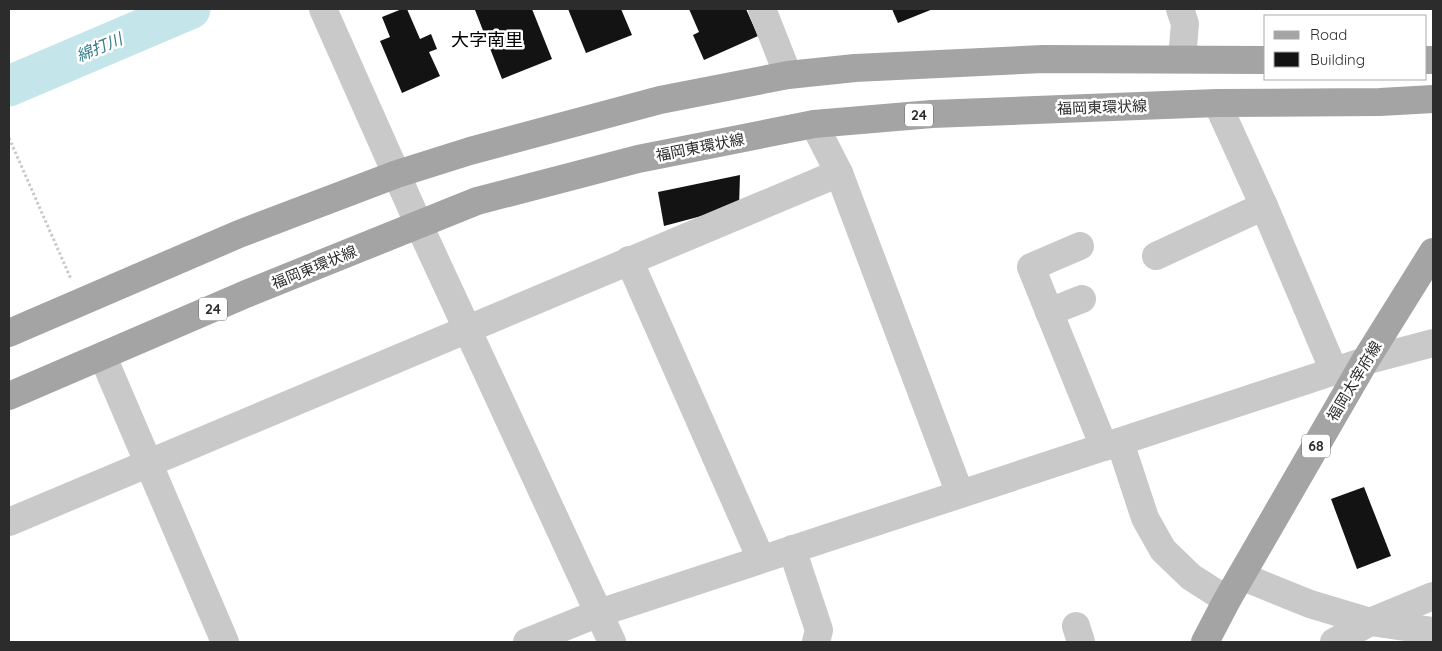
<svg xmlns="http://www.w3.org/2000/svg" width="1442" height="651" font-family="Quicksand,'Noto Sans JP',sans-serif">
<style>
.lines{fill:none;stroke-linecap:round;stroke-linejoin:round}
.river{stroke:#c4e6eb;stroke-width:41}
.building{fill:#131313}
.path{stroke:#c9c9c9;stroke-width:3;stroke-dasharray:2.5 2.5;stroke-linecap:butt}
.minor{stroke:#c9c9c9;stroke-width:28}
.major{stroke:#a4a4a4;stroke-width:28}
.labels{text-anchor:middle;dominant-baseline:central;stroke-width:5;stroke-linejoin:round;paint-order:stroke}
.shield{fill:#fff;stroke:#6b6b6b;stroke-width:1}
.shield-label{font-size:14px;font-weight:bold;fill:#2c2c2c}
.street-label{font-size:15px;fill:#2c2c2c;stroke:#fff}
.water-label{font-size:16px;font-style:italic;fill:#377d89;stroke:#fff}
.quarter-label{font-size:18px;fill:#000;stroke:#fff}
</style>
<rect width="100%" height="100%" fill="#fff"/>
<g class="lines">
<path class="river" d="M 9,86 L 190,9"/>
</g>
<g class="building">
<path d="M 402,9 L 407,9 L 420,39 L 431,34 L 437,49 L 429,52 L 440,76 L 402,93 L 380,41 L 390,37 L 382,17 Z"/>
<path d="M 478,9 L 532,9 L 552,59 L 502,79 L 475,10 Z"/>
<path d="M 568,9 L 621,9 L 632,35 L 586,53 Z"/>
<path d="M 689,9 L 746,9 L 758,36 L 704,60 L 693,35 L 699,32 Z"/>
<path d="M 892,9 L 933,9 L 898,23 Z"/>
<path d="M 740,175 L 739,206 L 664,226 L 658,192 Z"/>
<path d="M 1364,487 L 1391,556 L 1357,569 L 1331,499 Z"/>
</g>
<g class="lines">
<path class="path" d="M 9,138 L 71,279"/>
<g class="minor">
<path d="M 323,9 L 419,225 L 612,642"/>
<path d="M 762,9 L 788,75"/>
<path d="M 1180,9 L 1185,24 L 1182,58"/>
<path d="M 1217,103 L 1264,206 L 1334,371"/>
<path d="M 814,124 L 839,173 L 960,494"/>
<path d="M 1080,246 L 1031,267 L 1104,447"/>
<path d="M 1156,256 L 1264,206"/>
<path d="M 629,260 L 761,559"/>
<path d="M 1049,312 L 1082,299"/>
<path d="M 103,357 L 225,642"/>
<path d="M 1120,442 L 1145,518 L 1163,550 L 1191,577 L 1227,600"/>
<path d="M 9,522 L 839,173"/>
<path d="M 792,549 L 819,630 L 816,642"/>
<path d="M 1241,576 L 1310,604 L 1370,622 L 1433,631"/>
<path d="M 1076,626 L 1081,642"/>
<path d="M 527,642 L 599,613 L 1365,361 L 1433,343"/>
<path d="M 1334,642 L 1370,622 L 1433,596"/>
</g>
<g class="major">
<path d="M 1426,60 L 1433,60"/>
<path d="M 9,333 L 239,234 L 397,174 L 470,151 L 660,100 L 788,75 L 855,68 L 1043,59 L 1266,60"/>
<path d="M 9,396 L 246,294 L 477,201 L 638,159 L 814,124 L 932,114 L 1217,103 L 1380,102 L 1433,99"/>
<path d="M 1205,642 L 1227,600 L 1365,361 L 1433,252"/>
</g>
</g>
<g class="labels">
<g class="shield">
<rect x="905" y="103.5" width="28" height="23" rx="4"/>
<rect x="199" y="297.5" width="28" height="23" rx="4"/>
<rect x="1302" y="434.5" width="28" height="23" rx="4"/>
</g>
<g class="shield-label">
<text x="919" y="115">24</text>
<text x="213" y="309">24</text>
<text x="1316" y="446">68</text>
</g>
<g class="street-label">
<text transform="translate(1102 107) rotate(-2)">福岡東環状線</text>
<text transform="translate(700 147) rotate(-11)">福岡東環状線</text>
<text transform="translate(314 267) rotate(-22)">福岡東環状線</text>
<text transform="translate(1354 381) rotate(-59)">福岡太宰府線</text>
</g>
<g class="water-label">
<text transform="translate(99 47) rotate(-23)">綿打川</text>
</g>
<g class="quarter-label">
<text x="487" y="39">大字南里</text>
</g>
</g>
<rect width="1442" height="651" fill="none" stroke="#2c2c2c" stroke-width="20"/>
<rect x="1264" y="15" width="162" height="65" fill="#ffffff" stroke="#ababab"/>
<rect x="1274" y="31" width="25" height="8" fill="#a4a4a4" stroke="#ababab"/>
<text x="1310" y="40" font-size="15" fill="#2c2c2c">Road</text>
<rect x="1274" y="52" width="25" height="15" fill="#131313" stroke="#ababab"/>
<text x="1310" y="65" font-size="15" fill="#2c2c2c">Building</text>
</svg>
